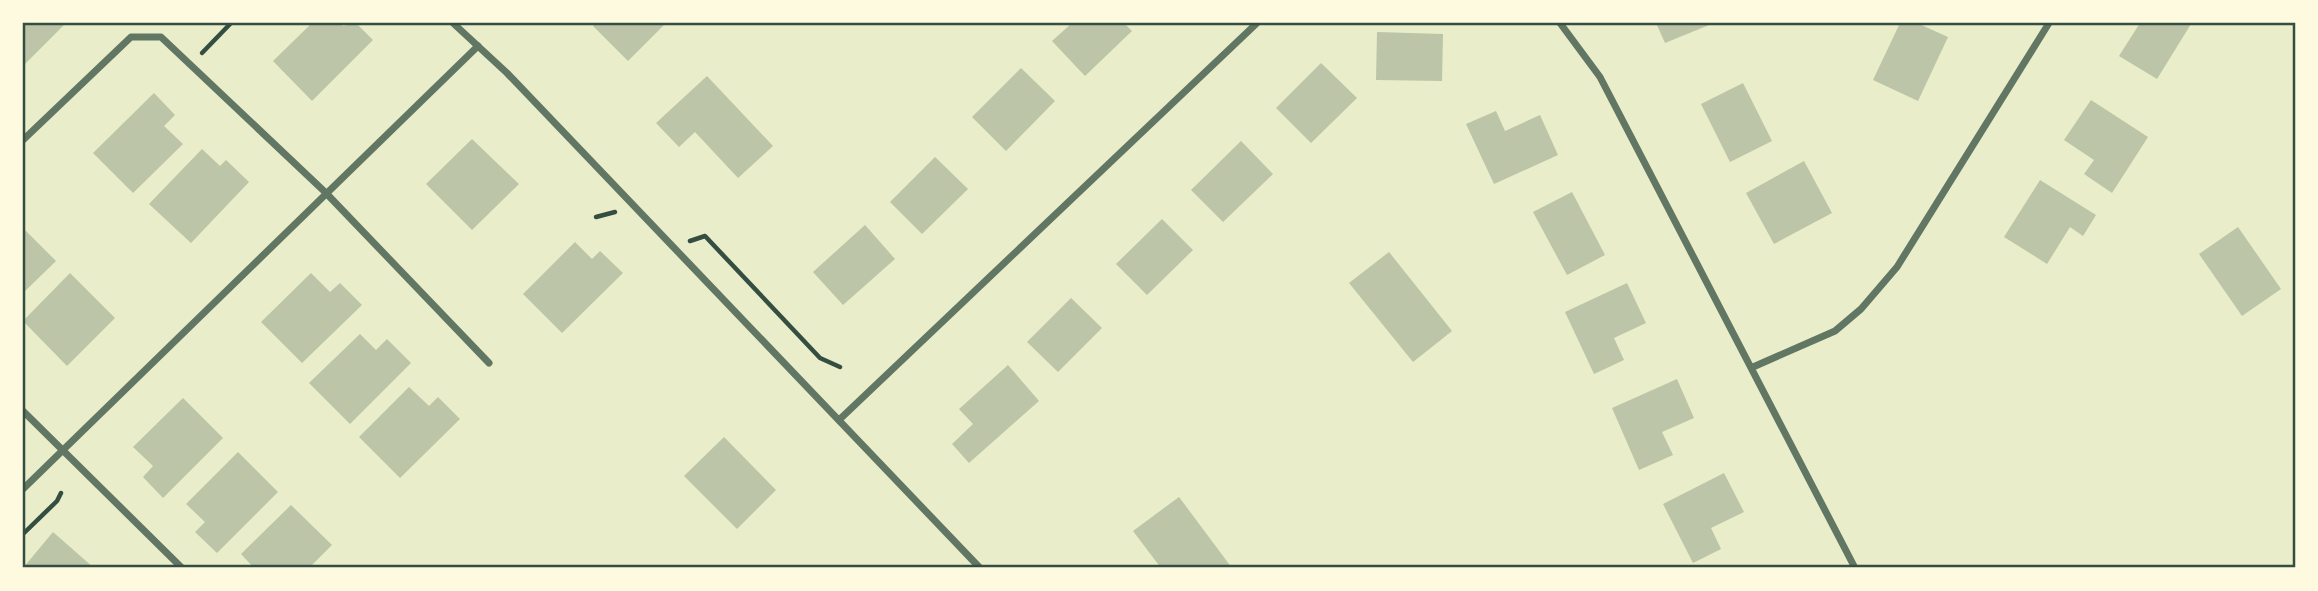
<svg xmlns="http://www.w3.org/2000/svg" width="2318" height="591" font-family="Signika,sans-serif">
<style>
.building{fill:#bcc5a7}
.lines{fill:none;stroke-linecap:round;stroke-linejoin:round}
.path{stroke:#344e41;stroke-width:4.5}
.minor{stroke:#617663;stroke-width:7}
.neatline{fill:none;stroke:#344e41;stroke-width:2.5}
</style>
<rect width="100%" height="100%" fill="#e9edc9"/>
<g class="building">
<path d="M 23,23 L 66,23 L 25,64 Z"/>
<path d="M 312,23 L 340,23 L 343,26 L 356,23 L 373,40 L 312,101 L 273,61 Z"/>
<path d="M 596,23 L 666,23 L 628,61 L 593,26 Z"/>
<path d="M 1072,23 L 1124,23 L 1132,31 L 1085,76 L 1052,41 Z"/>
<path d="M 1656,23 L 1714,23 L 1665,43 Z"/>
<path d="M 1900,23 L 1917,23 L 1948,37 L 1918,101 L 1873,80 Z"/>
<path d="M 2140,23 L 2191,24 L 2157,79 L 2119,56 Z"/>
<path d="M 1377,32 L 1443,34 L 1442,81 L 1376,80 Z"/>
<path d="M 1321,63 L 1357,98 L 1311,143 L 1276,108 Z"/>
<path d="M 1021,68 L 1055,101 L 1006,151 L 972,117 Z"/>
<path d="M 707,76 L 773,146 L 738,178 L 695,132 L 679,147 L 656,123 Z"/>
<path d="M 1743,83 L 1772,141 L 1730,162 L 1701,104 Z"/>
<path d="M 154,93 L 175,115 L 164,126 L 183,144 L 133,193 L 93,153 Z"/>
<path d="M 2091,100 L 2148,137 L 2112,193 L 2084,174 L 2094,160 L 2064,140 Z"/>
<path d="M 1496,111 L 1505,131 L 1540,115 L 1558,155 L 1494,184 L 1466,124 Z"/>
<path d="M 472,139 L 519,184 L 472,230 L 426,184 Z"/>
<path d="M 1241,141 L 1273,174 L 1223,222 L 1191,190 Z"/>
<path d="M 202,149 L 220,166 L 226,160 L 249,182 L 191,243 L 149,204 Z"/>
<path d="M 935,157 L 968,189 L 922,234 L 890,202 Z"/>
<path d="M 1804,161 L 1832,213 L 1774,244 L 1746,193 Z"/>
<path d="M 2040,180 L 2096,215 L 2083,236 L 2070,227 L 2047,264 L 2004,237 Z"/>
<path d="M 1572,192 L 1605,255 L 1567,275 L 1533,212 Z"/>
<path d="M 1162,219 L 1193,250 L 1147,295 L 1116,264 Z"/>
<path d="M 865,225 L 895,259 L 843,305 L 813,272 Z"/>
<path d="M 2238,227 L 2281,289 L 2242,316 L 2199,254 Z"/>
<path d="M 23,228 L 56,261 L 23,293 Z"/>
<path d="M 575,242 L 592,259 L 600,251 L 623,273 L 562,333 L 523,294 Z"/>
<path d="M 1389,252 L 1452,331 L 1413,362 L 1349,283 Z"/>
<path d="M 70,273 L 115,318 L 67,366 L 23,321 Z"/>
<path d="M 311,273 L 330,292 L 340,283 L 362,305 L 302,363 L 261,322 Z"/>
<path d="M 1627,283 L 1646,323 L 1614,338 L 1624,360 L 1594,374 L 1565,312 Z"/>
<path d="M 1071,298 L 1102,328 L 1058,372 L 1027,342 Z"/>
<path d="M 360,334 L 376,350 L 387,339 L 411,363 L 350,424 L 309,383 Z"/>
<path d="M 1008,365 L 1039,401 L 969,463 L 952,444 L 973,424 L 959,409 Z"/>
<path d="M 1677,379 L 1694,418 L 1662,432 L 1673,455 L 1639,470 L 1612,408 Z"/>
<path d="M 409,387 L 429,406 L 438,397 L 460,419 L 400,478 L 359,437 Z"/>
<path d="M 183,398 L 223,438 L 163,498 L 143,477 L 153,466 L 133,447 Z"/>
<path d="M 724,437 L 776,490 L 737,529 L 684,476 Z"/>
<path d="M 238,452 L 278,492 L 217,553 L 195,532 L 205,522 L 186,504 Z"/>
<path d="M 1724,473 L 1744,512 L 1711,528 L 1721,549 L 1693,563 L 1663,504 Z"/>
<path d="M 1179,497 L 1232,568 L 1161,568 L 1133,531 Z"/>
<path d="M 291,505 L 332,545 L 309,568 L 254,568 L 241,554 Z"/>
<path d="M 53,532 L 94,568 L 23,568 Z"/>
</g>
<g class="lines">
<g class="path">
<path d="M 202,53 L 231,23"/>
<path d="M 596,217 L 615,212"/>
<path d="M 690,241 L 705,236 L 820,358 L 840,367"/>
<path d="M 23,534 L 57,501 L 61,493"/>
</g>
<g class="minor">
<path d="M 453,23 L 507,73 L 980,568"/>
<path d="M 1560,23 L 1600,77 L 1855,568"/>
<path d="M 23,140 L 131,37 L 161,37 L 325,192 L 489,363"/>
<path d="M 1753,367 L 1835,331 L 1861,309 L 1897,267 L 2049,23"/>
<path d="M 23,411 L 182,568"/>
<path d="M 839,420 L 1257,23"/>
<path d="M 23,489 L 478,46"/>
</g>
</g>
<rect width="2318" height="591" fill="none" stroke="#fefae0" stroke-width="49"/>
<rect x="24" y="24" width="2270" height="542" class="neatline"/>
</svg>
